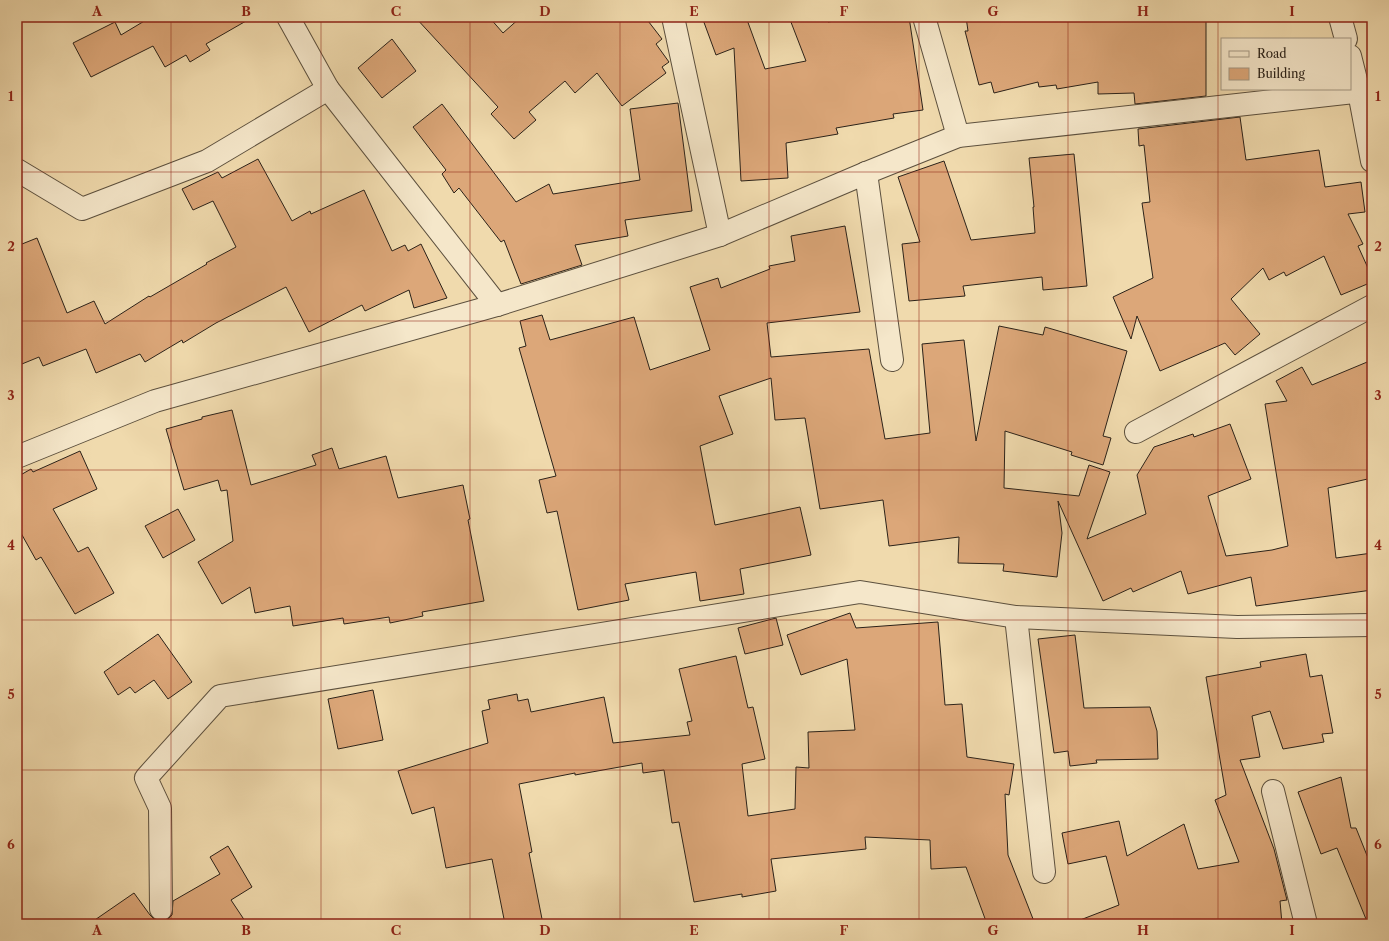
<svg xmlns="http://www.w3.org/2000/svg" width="1389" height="941" font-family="'Libre Caslon Text',serif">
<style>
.building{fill:#dca779;stroke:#2b2219}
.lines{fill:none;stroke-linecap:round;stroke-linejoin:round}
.minor-casing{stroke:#5c503e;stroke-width:24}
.minor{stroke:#f5e7ca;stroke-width:22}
.grid{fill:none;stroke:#8f2418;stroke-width:1;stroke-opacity:0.55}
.neatline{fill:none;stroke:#8f2418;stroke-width:1.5}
.grid-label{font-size:13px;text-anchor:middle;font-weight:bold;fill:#8f2418}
</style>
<rect width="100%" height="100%" fill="#f0daad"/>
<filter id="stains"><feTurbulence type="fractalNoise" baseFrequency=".005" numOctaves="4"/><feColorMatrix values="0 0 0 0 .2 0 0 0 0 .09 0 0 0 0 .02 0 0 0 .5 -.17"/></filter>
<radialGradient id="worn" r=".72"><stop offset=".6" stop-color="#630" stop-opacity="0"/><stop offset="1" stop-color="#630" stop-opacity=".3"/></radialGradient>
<g class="building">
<path d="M 151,17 L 253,17 L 206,44 L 210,50 L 190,62 L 186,55 L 165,67 L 153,46 L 91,77 L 73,43 L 115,22 L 121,35 Z"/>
<path d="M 415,17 L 489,17 L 503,33 L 521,17 L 645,17 L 662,39 L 656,44 L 669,62 L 662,67 L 666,73 L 622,106 L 597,73 L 575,93 L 565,81 L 529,112 L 536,120 L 514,139 L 491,114 L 498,107 Z"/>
<path d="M 702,17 L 746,17 L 765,69 L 806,61 L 789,17 L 827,17 L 828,22 L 861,17 L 909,17 L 923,110 L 893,114 L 894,118 L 836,128 L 838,134 L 786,143 L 788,178 L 741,181 L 734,48 L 716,55 Z"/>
<path d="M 966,17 L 1206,17 L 1206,96 L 1135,104 L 1134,93 L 1098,94 L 1098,82 L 1057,89 L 1056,85 L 1039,87 L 1038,82 L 994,93 L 991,82 L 979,85 L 965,31 L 968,31 Z"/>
<path d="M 392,39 L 416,71 L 382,98 L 358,68 Z"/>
<path d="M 678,103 L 692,211 L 625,220 L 628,236 L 575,245 L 582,265 L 521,284 L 504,240 L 501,242 L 459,188 L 454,193 L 442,174 L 446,170 L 413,127 L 442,104 L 516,202 L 549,184 L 553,194 L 640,180 L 630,109 Z"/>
<path d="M 1240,117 L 1246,160 L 1319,150 L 1325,187 L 1361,182 L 1365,212 L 1348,214 L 1363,244 L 1358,246 L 1372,277 L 1372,282 L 1341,295 L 1324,256 L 1286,276 L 1284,272 L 1269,280 L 1263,268 L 1231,299 L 1260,334 L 1235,355 L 1225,343 L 1160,371 L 1137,316 L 1131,339 L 1113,297 L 1153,278 L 1142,203 L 1150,202 L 1144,145 L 1139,146 L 1138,129 Z"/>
<path d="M 1074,154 L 1087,286 L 1043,290 L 1042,277 L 963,286 L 965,296 L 909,301 L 902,244 L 920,242 L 898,177 L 944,161 L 971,240 L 1035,233 L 1033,207 L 1034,207 L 1029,158 Z"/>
<path d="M 258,159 L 292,221 L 310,211 L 311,214 L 364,190 L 392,251 L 405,245 L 408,251 L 421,244 L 447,298 L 414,308 L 409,290 L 365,311 L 362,305 L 309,332 L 286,287 L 216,323 L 183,343 L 182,340 L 145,362 L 140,354 L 96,373 L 86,349 L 43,366 L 39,357 L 17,366 L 17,246 L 37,238 L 67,313 L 94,301 L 105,324 L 149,296 L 150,297 L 207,264 L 206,263 L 236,247 L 213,201 L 193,210 L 182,189 L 218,172 L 222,178 Z"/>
<path d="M 845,226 L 860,312 L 767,323 L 771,357 L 869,349 L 885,439 L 930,433 L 922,344 L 964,340 L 976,441 L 999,326 L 1043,335 L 1045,327 L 1127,351 L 1103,436 L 1111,438 L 1103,465 L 1071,455 L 1072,452 L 1005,431 L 1004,488 L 1079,496 L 1089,465 L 1110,472 L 1087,539 L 1146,514 L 1137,475 L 1154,447 L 1193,434 L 1194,437 L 1230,424 L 1251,479 L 1208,496 L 1226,556 L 1272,550 L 1288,546 L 1265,404 L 1287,401 L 1276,381 L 1302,367 L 1312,385 L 1372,360 L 1372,478 L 1328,488 L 1336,558 L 1372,553 L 1372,590 L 1256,606 L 1251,577 L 1188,594 L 1181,571 L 1133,592 L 1131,588 L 1103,601 L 1058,501 L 1062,533 L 1057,577 L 1003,571 L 1004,564 L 958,563 L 959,537 L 889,546 L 883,500 L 820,509 L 805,418 L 775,420 L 771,378 L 719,396 L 733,434 L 700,446 L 715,525 L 800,507 L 811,555 L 740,569 L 744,594 L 700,601 L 696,572 L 625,584 L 629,600 L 578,610 L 557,511 L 547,513 L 539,480 L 556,476 L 519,348 L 526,346 L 520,321 L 542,315 L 550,340 L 634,317 L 650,370 L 710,350 L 690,287 L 718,278 L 721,288 L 770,269 L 769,266 L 795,261 L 791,236 Z"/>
<path d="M 232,410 L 251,485 L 316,465 L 312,455 L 332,448 L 339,469 L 386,456 L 398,498 L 463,485 L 470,519 L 468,520 L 484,601 L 422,612 L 423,616 L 390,623 L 389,617 L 344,624 L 343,618 L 293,626 L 290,606 L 255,613 L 250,587 L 222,604 L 198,562 L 233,541 L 227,490 L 221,491 L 218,480 L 184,490 L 166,429 L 202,419 L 202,417 Z"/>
<path d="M 80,451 L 97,489 L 53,509 L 78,552 L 88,547 L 114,593 L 75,614 L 41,557 L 36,560 L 17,526 L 17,477 L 31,469 L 33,472 Z"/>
<path d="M 178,509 L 195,540 L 163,558 L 145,526 Z"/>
<path d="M 850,613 L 856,628 L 938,622 L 945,705 L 962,704 L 967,757 L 1014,764 L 1009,795 L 1005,794 L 1008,855 L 1035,924 L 987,924 L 966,867 L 931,869 L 930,840 L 865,837 L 866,849 L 771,859 L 776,891 L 742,897 L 742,894 L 694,902 L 679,822 L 672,823 L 664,770 L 643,773 L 642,763 L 575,775 L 575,773 L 519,784 L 532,852 L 529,853 L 543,924 L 505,924 L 492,859 L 446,868 L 434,807 L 412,814 L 398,771 L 488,743 L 482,711 L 490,709 L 488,700 L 517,694 L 518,701 L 528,699 L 531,712 L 604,697 L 613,743 L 690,735 L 687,722 L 692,721 L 679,669 L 736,656 L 748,708 L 753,707 L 765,759 L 742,764 L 748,816 L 795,809 L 796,767 L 809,768 L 808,732 L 855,730 L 847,659 L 801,675 L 787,635 Z"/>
<path d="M 776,618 L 783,645 L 745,654 L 738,628 Z"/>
<path d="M 158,634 L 192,682 L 168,699 L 154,680 L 135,693 L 130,687 L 118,695 L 104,672 Z"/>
<path d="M 1075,635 L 1084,708 L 1150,707 L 1157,731 L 1158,759 L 1096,760 L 1097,763 L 1070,766 L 1068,751 L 1054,753 L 1038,639 Z"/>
<path d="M 1306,654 L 1310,677 L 1322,675 L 1333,733 L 1322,734 L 1324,742 L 1283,749 L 1270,711 L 1252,716 L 1260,757 L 1240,760 L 1274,849 L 1287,900 L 1280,901 L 1282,924 L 1075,924 L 1075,922 L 1119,905 L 1106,856 L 1068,864 L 1062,833 L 1119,821 L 1127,856 L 1184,824 L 1198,869 L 1239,862 L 1215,800 L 1226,795 L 1206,677 L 1261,667 L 1260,662 Z"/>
<path d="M 373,690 L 383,740 L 338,749 L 328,699 Z"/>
<path d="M 1341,777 L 1351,828 L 1356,828 L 1372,868 L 1372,924 L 1368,924 L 1337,848 L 1321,854 L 1298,792 Z"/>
<path d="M 228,846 L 252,887 L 231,900 L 247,924 L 89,924 L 134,893 L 150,915 L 155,920 L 161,921 L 167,920 L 172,915 L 173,901 L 220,874 L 210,857 Z"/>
</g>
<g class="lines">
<g class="minor-casing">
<g id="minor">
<path d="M 288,17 L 328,89 L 497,305"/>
<path d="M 673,17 L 720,235"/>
<path d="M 924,17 L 958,136"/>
<path d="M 1340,17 L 1346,39"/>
<path d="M 1350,56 L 1359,92 L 1372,161"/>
<path d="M 17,170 L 82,209 L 207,161 L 328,89"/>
<path d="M 866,173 L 892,360"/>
<path d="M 1136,432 L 1372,306"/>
<path d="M 17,457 L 155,401 L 497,305 L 720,235 L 866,173 L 958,136 L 1372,90"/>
<path d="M 1016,617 L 1044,872"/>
<path d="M 1273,791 L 1306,924"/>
<path d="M 161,909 L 160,808 L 146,778 L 220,696 L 860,592 L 1016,617 L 1237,627 L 1372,625"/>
</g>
</g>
<use href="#minor" class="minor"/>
</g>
<path class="grid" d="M 171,17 L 171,924M 321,17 L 321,924M 470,17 L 470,924M 620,17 L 620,924M 769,17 L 769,924M 919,17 L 919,924M 1068,17 L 1068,924M 1218,17 L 1218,924M 17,172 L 1372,172M 17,321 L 1372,321M 17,470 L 1372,470M 17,620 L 1372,620M 17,770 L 1372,770"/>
<rect width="1389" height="941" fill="none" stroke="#f0daad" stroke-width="44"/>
<rect x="1221" y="38" width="130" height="52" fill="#f5e7ca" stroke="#a49883"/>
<rect x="1229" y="51" width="20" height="6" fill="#f5e7ca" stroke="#a49883"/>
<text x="1257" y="58" font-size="12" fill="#2b2219">Road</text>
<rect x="1229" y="68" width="20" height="12" fill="#dca779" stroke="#a49883"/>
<text x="1257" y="78" font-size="12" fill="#2b2219">Building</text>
<rect x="22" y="22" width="1345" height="897" class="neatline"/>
<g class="grid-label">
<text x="97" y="16">A</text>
<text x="246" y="16">B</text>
<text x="396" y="16">C</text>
<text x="545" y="16">D</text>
<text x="694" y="16">E</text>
<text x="844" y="16">F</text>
<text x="993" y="16">G</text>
<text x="1143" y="16">H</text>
<text x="1292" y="16">I</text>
<text x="11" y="101">1</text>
<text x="1378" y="101">1</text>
<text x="11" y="251">2</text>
<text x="1378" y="251">2</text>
<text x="11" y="400">3</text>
<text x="1378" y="400">3</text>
<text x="11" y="550">4</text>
<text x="1378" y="550">4</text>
<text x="11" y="699">5</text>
<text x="1378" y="699">5</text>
<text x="11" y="849">6</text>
<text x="1378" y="849">6</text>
<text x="97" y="935">A</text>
<text x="246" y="935">B</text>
<text x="396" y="935">C</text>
<text x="545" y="935">D</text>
<text x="694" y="935">E</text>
<text x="844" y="935">F</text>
<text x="993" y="935">G</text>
<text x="1143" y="935">H</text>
<text x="1292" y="935">I</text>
</g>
<rect width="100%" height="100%" filter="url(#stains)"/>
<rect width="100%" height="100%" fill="url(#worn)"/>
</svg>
